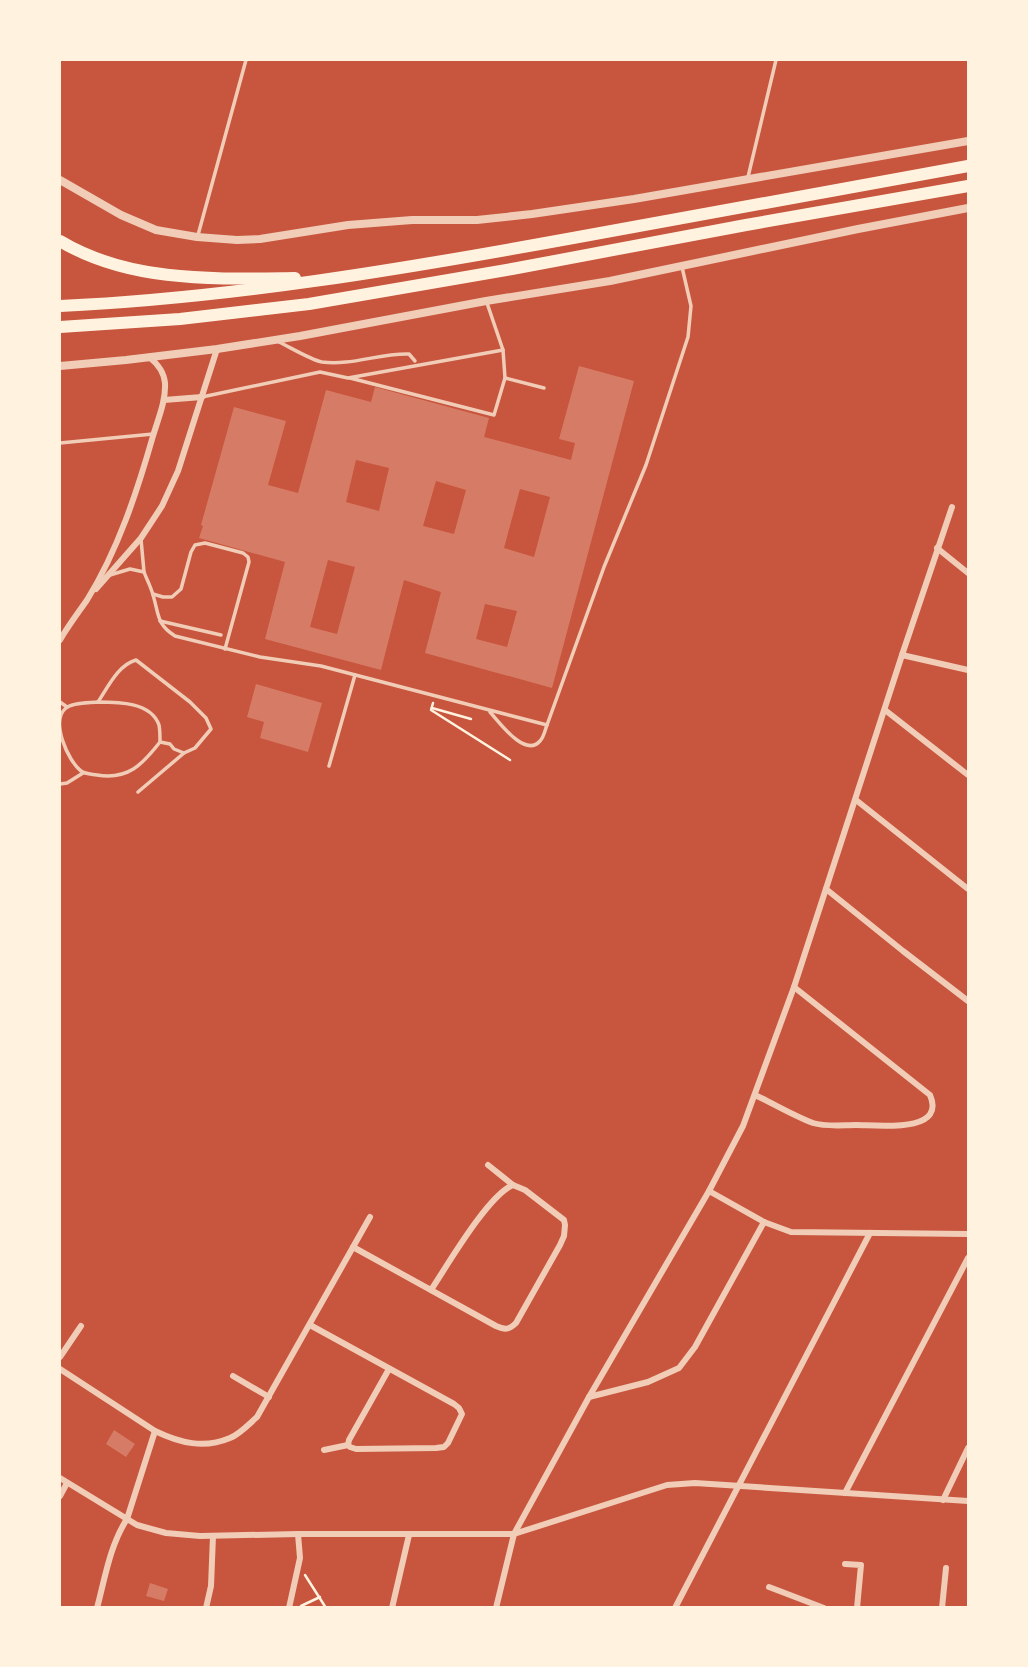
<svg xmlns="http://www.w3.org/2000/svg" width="1028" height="1667" font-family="'Noto Sans',sans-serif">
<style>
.building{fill:#d67c66;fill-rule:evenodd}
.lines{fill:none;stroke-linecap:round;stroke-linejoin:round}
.path{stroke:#fff3e0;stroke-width:2.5}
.service{stroke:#f1ccb7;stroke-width:3.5}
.minor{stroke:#f1ccb7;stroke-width:6}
.tertiary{stroke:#f1ccb7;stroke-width:8}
.motorway{stroke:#fff3e0;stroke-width:12}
</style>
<rect width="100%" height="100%" fill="#c8553d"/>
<g class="building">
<path d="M 579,366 L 634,381 L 552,688 L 425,653 L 441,592 L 404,580 L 381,670 L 265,639 L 285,562 L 199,538 L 203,526 L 201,525 L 234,407 L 286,421 L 268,485 L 298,493 L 326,390 L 371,402 L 375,387 L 489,418 L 484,437 L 571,460 L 575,443 L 559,439 ZM 356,460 L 389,468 L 379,511 L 346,502 ZM 436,481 L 466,490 L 454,534 L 423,526 ZM 520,489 L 550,497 L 534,557 L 504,548 ZM 328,560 L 355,567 L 337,634 L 310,627 ZM 485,604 L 517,611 L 507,647 L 476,639 Z"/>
<path d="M 256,684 L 322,703 L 308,752 L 260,738 L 264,722 L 247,717 Z"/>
<path d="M 114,1430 L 135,1444 L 126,1457 L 106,1444 Z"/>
<path d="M 150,1583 L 168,1589 L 164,1601 L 146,1596 Z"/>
</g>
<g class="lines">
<g class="path">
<path d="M 433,703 L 431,710 L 510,760"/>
<path d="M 432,708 L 471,719"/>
<path d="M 305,1575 L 326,1608"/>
<path d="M 301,1606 L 320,1597"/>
</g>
<g class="service">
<path d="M 748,177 L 776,60"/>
<path d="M 198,235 L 246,60"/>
<path d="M 277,341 C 288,346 311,360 322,362 C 351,366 380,353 409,354 L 415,361"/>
<path d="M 350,378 L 494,415 L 505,378 L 503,350 L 487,303"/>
<path d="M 505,378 L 544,388"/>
<path d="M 202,397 L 320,372 L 348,378 L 503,350"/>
<path d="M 60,443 L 153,434"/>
<path d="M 141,539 L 144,572"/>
<path d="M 110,575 L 130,569 L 144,572 C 147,580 151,587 153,595 C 159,614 156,624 175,636 L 260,657 L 321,666 L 547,725 L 604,567 L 646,465 L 688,337 L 691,306 L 682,267"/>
<path d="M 153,594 L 163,597 L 172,597 L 181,589 L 191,552 L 195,545 L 205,543 L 243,553 L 248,557 L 249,562 L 225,649"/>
<path d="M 160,621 L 221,635"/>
<path d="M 60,702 L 67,707"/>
<path d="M 98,702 C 118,702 151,702 159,725 C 160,730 160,737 160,742 C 142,765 128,780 97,775 C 91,774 85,774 81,771 C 68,761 50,721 66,708 C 73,702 90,703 98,702 Z"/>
<path d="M 98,702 C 108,687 118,665 136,660 L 190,702 L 206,718 L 211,729 L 195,748 L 184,753 L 174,749 L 170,744 L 160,742"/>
<path d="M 490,712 C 500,723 525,758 540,741 C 544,737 545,730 547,725"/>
<path d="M 329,766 L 355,675"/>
<path d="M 60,784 L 67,783 L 83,773"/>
<path d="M 138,792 L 184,753"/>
</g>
<g class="minor">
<path d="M 164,400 L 202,397"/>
<path d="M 937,548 L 968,573"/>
<path d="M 96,589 L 141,538 L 162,506 L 178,471 L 217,349"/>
<path d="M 60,640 C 68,626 78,613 87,600 C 118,550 137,492 153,436 C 158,419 166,401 165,383 C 164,372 158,364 149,357"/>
<path d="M 902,655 L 968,670"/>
<path d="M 885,710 L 968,775"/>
<path d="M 856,800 L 968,889"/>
<path d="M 826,889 L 903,951 L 968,1001"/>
<path d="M 755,1095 C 774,1104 794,1116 813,1123 C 826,1127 843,1125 856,1125 C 876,1125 947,1134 930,1095 L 794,987"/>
<path d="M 709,1191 L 764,1222 L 791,1232 L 968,1234"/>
<path d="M 353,1247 L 496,1326 C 505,1330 509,1330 516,1323 L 560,1245 L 564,1236 L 565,1225 L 564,1220 L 525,1190 L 513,1185 L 488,1165"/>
<path d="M 431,1290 C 447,1266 488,1195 513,1185"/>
<path d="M 310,1325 L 454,1404 L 459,1408 L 462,1414 L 448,1443 L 444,1447 L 436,1448 L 356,1449 L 350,1447 L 348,1445 L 324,1450"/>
<path d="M 60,1357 L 81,1326"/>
<path d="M 60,1369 L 155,1431 C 180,1443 204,1449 230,1438 C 240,1434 249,1424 257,1417 L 370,1217"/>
<path d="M 233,1376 L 269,1397"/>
<path d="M 589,1397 L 648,1382 L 679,1368 L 695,1347 L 764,1222"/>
<path d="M 348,1445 L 349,1440 L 389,1369"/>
<path d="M 60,1478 L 137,1525 L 166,1533 L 200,1536 L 298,1534 L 514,1534 L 667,1485 L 695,1483 L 968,1501"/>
<path d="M 845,1493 L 968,1258"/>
<path d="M 60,1496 L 67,1483"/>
<path d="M 943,1500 L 968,1448"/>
<path d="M 845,1564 L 861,1565 L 857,1608"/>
<path d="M 769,1587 L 824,1608"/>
<path d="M 97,1608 C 105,1578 110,1545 127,1519 L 155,1431"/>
<path d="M 206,1608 L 211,1586 L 213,1536"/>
<path d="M 289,1608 L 300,1558 L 298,1534"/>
<path d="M 392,1608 L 409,1535"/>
<path d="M 496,1608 L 514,1534 L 589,1397 L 709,1191 L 743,1126 L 794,987 L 902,655 L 952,507"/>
<path d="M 675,1608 L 870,1233"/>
<path d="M 942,1608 L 946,1568"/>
</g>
<g class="tertiary">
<path d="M 60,180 L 121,215 L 156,230 L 197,237 L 237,240 L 260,239 L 348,225 L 412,220 L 477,220 L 532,214 L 634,199 L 968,141"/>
<path d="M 60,366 L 126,360 L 217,349 L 300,336 L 486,301 L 610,281 L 858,229 L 968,208"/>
</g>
<g class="motorway">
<path d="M 60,241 C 130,283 216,279 295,278"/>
<path d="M 60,306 C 232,298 403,269 573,238 C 705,214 837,190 968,166"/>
<path d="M 60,327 L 180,319 L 309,304 L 512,269 L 746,225 L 968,186"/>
</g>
</g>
<rect width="1028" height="1667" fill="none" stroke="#fff3e0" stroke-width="122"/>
</svg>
